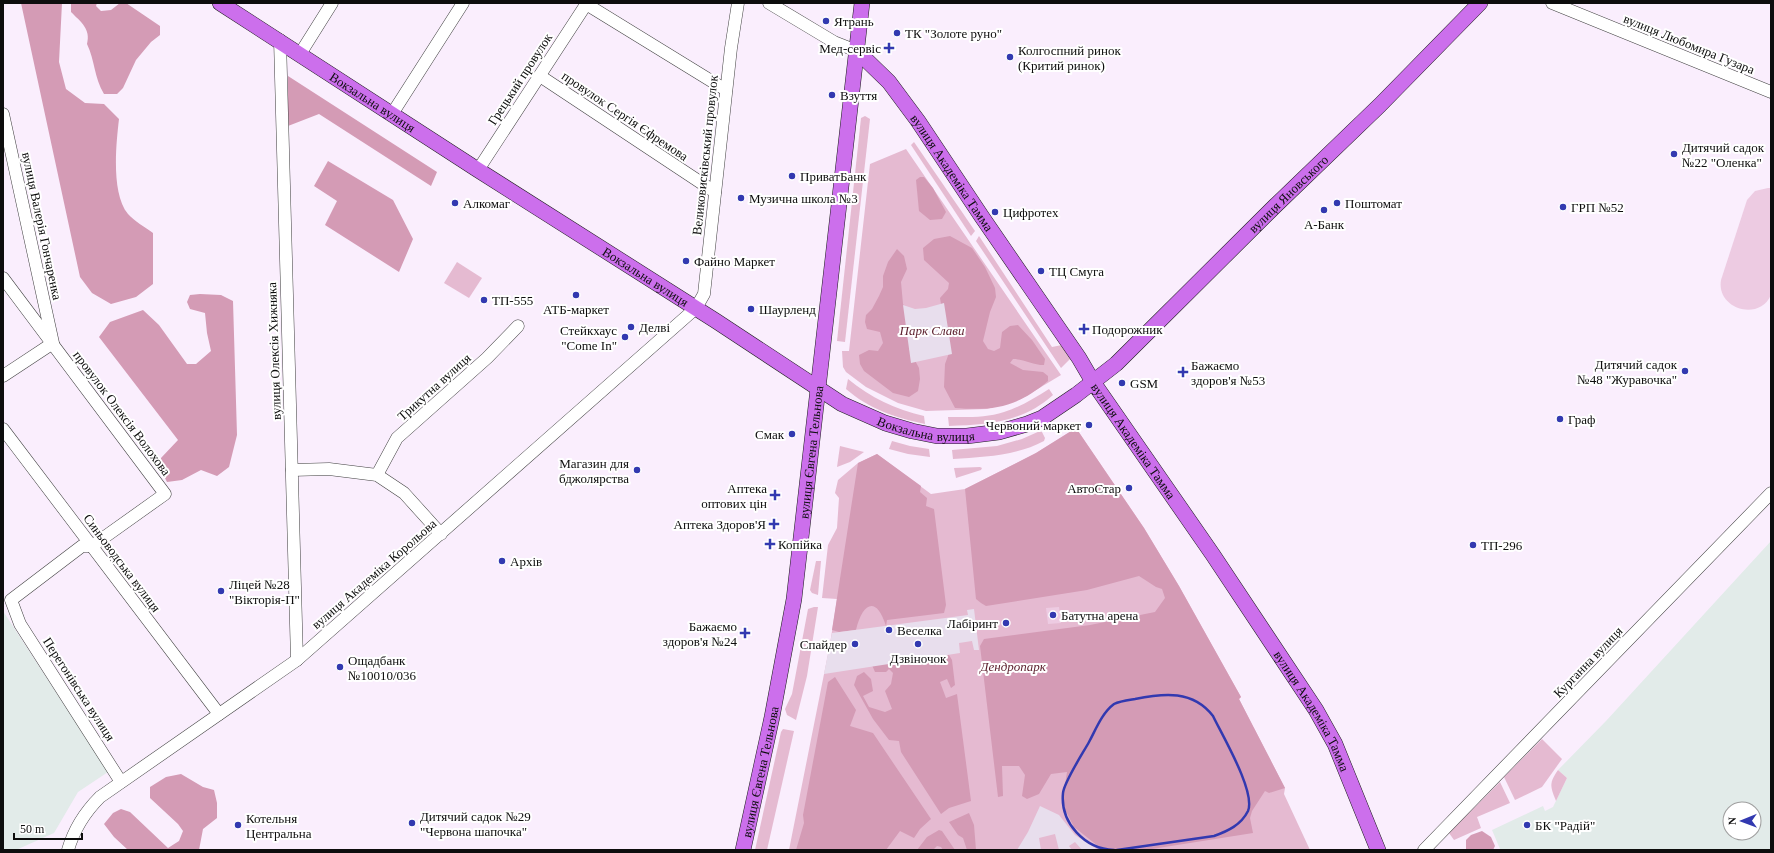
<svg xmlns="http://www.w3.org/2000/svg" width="1774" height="853" font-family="Georgia,serif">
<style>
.industrial{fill:#e2ebe9;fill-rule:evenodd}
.green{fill:#e5bad1}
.forest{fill:#d49bb5}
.pitch{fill:#edcbe2}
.plaza{fill:#e8deed}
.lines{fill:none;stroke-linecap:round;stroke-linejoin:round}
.minor-casing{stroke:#404040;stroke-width:13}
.major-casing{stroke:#1e1e1e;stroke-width:16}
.minor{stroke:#fff;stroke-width:12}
.major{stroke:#cc6fec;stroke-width:15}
.rail{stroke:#3239b0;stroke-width:2.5}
.poi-dot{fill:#3239b0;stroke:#fff;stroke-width:1.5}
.labels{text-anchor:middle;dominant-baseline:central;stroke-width:4;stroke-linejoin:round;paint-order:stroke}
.poi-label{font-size:13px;fill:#0d0d0d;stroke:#fff;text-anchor:start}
.street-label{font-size:13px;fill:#0d0d0d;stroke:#fff}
.park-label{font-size:13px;font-style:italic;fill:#5e2330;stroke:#fff}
</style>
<rect width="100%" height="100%" fill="#faeefd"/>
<g class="industrial">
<path d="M 1771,541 L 1771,850 L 1499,850 L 1500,849 L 1492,830 L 1543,806 L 1545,811 L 1553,807 L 1567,778 L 1558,770 L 1606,721 ZM 1730,809 L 1754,809 L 1754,833 L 1730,833 Z"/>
<path d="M 3,611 L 108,772 L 78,792 L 54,833 L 16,850 L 3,849 Z"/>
</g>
<g class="green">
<path d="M 865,116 L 870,119 L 845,342 L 837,341 L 861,118 Z"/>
<path d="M 914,142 L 975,231 L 971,236 L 911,145 Z"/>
<path d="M 906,149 L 1061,375 L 1021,399 L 987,409 L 926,411 L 898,403 L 866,387 L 846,372 L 843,367 L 842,351 L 849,351 L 870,164 Z"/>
<path d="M 979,236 L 1052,347 L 1062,345 L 1071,358 L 1061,368 L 976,241 Z"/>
<path d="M 457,262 L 482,278 L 469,298 L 444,283 Z"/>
<path d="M 848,379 C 871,398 895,409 924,416 L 925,424 C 896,418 869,409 846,389 Z"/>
<path d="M 1049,389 L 1053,395 C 1023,422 988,425 949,426 L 948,417 C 967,417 986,418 1004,412 C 1020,407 1035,398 1049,389 Z"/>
<path d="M 1076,428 L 1144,528 L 1179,586 L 1241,697 L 1239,699 L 1285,788 L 1284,794 L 1310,850 L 789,850 L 830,644 L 837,599 L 822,598 L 828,545 L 837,528 L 839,498 L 835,493 L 838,480 L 858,463 L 877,454 L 931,494 L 965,489 L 1036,453 Z"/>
<path d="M 1040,431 L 1042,432 L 1045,438 L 1044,441 C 1016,456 983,457 953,459 L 952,450 L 997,446 L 1022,439 Z"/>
<path d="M 892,441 L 910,446 L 929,449 L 930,457 L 908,454 L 889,449 Z"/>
<path d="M 840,446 L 864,452 L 850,462 L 837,467 Z"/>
<path d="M 980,467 L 982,468 L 981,470 L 956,478 L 954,468 Z"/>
<path d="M 816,561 L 821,561 L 818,595 L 812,593 L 810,590 Z"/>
<path d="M 814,607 L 818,607 L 807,676 L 796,720 L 787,715 L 785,709 L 792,694 L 808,609 Z"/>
<path d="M 783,729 L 794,731 L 767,850 L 755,850 L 781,732 Z"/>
<path d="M 1542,739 L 1562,759 L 1542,787 L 1515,800 L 1504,777 Z"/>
<path d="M 1558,770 L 1567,778 L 1556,801 C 1550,786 1549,783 1558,770 Z"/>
<path d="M 1500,782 L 1510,803 L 1477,817 L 1481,828 L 1454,840 L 1449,833 Z"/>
</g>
<g class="forest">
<path d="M 21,3 L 62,3 L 59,62 L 66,89 L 85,103 L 104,104 L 119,119 C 116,145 111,193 128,214 C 134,221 145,227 153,233 L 153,284 L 136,297 L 111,304 L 92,293 L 80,277 Z"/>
<path d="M 71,3 L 97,3 L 96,6 L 101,11 L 111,10 L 120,3 L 126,3 L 160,26 L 160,35 L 151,42 L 136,60 L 123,88 L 117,94 L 104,94 C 94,77 95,61 87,44 C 91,29 81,22 71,12 Z"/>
<path d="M 288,76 L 437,172 L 431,186 L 319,114 L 288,126 Z"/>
<path d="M 328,161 L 393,200 L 413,239 L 399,272 L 325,225 L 337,201 L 314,186 Z"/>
<path d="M 920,177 L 924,177 L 933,188 L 946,212 L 942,219 L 930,220 L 919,211 L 916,180 Z"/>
<path d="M 950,236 L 972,248 L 985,267 L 995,288 L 996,297 L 990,312 L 983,341 L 988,349 L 994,351 L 1000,348 L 1002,332 L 1010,326 L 1018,325 L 1032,340 L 1045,359 L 1044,365 C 1033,365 1024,359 1013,359 L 1010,363 L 1023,370 L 1043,372 L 1048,376 L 1048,381 C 1017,407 995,411 955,408 L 944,387 L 945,364 L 949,353 L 940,298 L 948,289 L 949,283 L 924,260 L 923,248 L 934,239 Z"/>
<path d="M 897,249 L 904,256 L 907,269 L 901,282 L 903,304 L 911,318 L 909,349 L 919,368 L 920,379 L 918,391 L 909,397 L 893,393 L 864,371 L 860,364 L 859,355 L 869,350 L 878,351 L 883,343 L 880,332 L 867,329 L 865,322 L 866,315 L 872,309 L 879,296 L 883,287 L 883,276 L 888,262 Z"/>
<path d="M 200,294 L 221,295 L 233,301 L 237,435 L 229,467 L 217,476 L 201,470 L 182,480 L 167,482 L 161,470 L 161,458 L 178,440 L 99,337 L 110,322 L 143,310 L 159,325 L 187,364 L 196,364 L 211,351 L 207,333 L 205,313 L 190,309 L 187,302 L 190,295 Z"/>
<path d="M 1076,428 L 1144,528 L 1179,586 L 1241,697 L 1239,699 L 1285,788 L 1269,793 L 1265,791 L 1252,811 L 1250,818 L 1253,833 L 1152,849 L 1103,850 L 1074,827 L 1062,804 L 1067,772 L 1051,774 L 1039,794 L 1027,799 L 1022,796 L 1025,775 L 1019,766 L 1002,766 L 1003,796 L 998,797 L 980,646 L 984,639 L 1090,625 L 1155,612 L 1165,598 L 1162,589 L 1156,587 L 1139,576 L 1087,590 L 986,606 L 981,603 L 976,599 L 965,489 L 1036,453 Z"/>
<path d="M 877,454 L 921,486 L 920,492 L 927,498 L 926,506 L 934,509 L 946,605 L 944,613 L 887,620 L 886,626 C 876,594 862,604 856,630 L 839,632 L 832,630 L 858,463 Z"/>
<path d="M 949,655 L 952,660 L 955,685 L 951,688 L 947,679 L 940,682 L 946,698 L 957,694 L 971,801 L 949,808 L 941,814 L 901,752 L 899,741 L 889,740 L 873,719 L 854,685 L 857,676 L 864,672 L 871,679 L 873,691 L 863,696 L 869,707 L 885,712 L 892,709 L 885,691 L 891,684 L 893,673 L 889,669 L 886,672 L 875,672 L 872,665 Z"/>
<path d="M 835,677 L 856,710 L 850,726 L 873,733 L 931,819 L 920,829 L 914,838 L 900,831 L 886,850 L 796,850 L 804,823 L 803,815 L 828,682 Z"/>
<path d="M 181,774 L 203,787 L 214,790 L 217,803 L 217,818 L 203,829 L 199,850 L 128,850 L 114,837 L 104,824 L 113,813 L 121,809 L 130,812 L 168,848 L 179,841 L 183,831 L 178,824 L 150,798 L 150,787 L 166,777 Z"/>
<path d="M 969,813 L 974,825 L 976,850 L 967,850 L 963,838 L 958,835 L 949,822 Z"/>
<path d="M 939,830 L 942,831 L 955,850 L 943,850 L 941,847 L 937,846 L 933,850 L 917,850 L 927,837 Z"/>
<path d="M 1482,831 L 1491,837 L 1495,846 L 1493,850 L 1466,850 L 1466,840 L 1471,835 Z"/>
</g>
<g class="pitch">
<path d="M 1768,188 L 1771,188 L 1771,295 C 1759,322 1716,309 1721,280 L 1747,200 L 1755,191 Z"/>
<path d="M 1059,607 L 1061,623 L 1048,624 L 1046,608 Z"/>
</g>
<g class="plaza">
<path d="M 944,303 L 952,354 L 911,363 L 903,305 L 915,309 L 926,308 Z"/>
<path d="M 974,609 L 979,650 L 974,650 L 972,641 L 959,643 L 960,653 L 824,674 L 832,633 L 968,615 L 967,610 Z"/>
<path d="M 1040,806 L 1059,815 L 1075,835 L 1098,850 L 1082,850 L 1075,842 L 1069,846 L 1072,850 L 1059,850 L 1055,834 L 1039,838 L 1041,850 L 1017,850 L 1028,832 Z"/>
</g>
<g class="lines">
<g class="minor-casing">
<g id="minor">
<path d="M 769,3 L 834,42 L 857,51"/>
<path d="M 1552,3 L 1771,92"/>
<path d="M 586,4 L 726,90"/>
<path d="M 280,40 L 297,660"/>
<path d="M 300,54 L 332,3"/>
<path d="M 540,76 L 715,192"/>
<path d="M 3,114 L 53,343 L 3,376"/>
<path d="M 392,114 L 463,3"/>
<path d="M 478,170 L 587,3"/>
<path d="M 3,278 L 165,494 L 92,546 L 82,546 L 11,600 L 20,624 L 121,782"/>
<path d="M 3,429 L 219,714"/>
<path d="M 292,470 L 329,469 L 377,475 L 404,493 L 441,534"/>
<path d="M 377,475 L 397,438 L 487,358 L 518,326"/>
<path d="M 68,850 C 74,829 85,812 100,797 L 297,660 L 696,308 L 704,294 L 731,48 L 738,3"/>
<path d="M 1424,850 L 1771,493"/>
</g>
</g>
<g class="major-casing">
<g id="major">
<path id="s1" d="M 220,3 L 478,170 L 716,321 L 842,404 L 885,423 L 912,431 L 937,436 L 967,436 L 999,432 L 1027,424 L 1042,418 L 1076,395 L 1116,364 L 1275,206 L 1380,105 L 1480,3"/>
<path id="s2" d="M 857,51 L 889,82 L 918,121 L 982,217 L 1079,358 L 1093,382 L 1213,555 L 1316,710 L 1335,744 L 1378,850"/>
<path id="s3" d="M 743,850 L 772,717 L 794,599 L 862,3"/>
</g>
</g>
<use href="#minor" class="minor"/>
<use href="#major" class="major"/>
<path class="rail" d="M 1114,850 C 1085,849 1060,823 1063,793 C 1064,782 1083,753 1089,742 C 1096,729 1102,713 1114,704 C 1120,701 1129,700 1135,699 C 1164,693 1193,690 1213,716 C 1222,735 1256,792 1248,811 C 1241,825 1228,831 1214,836 L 1117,850"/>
</g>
<g class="poi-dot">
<circle cx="826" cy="21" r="4"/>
<circle cx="897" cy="33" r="4"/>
<path d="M887 42h4v4h4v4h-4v4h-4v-4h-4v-4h4z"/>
<circle cx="1010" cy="57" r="4"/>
<circle cx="832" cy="95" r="4"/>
<circle cx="1674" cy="154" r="4"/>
<circle cx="792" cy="176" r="4"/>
<circle cx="741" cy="198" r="4"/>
<circle cx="455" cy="203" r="4"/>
<circle cx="1337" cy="203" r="4"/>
<circle cx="1563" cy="207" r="4"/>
<circle cx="1324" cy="210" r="4"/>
<circle cx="995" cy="212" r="4"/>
<circle cx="686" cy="261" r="4"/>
<circle cx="1041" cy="271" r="4"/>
<circle cx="576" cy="295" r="4"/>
<circle cx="484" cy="300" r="4"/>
<circle cx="751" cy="309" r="4"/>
<circle cx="631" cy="327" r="4"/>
<path d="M1082 323h4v4h4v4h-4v4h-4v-4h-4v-4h4z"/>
<circle cx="625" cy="337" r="4"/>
<circle cx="1685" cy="371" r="4"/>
<path d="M1181 366h4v4h4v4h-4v4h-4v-4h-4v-4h4z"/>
<circle cx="1122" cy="383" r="4"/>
<circle cx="1560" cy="419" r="4"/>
<circle cx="1089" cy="425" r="4"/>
<circle cx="792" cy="434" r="4"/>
<circle cx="637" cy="470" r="4"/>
<circle cx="1129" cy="488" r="4"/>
<path d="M773 489h4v4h4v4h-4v4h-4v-4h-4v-4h4z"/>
<path d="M772 518h4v4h4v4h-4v4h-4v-4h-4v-4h4z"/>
<path d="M768 538h4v4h4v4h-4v4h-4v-4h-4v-4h4z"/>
<circle cx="1473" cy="545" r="4"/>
<circle cx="502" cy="561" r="4"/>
<circle cx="221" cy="591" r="4"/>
<circle cx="1053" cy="615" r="4"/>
<circle cx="1006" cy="623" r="4"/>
<circle cx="889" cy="630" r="4"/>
<path d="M743 627h4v4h4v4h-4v4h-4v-4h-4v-4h4z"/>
<circle cx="855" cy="644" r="4"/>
<circle cx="918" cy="644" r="4"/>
<circle cx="340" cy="667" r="4"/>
<circle cx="412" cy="823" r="4"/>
<circle cx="238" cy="825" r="4"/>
<circle cx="1527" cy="825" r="4"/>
</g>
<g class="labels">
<g class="poi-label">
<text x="834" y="21">Ятрань</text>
<text x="905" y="33">ТК "Золоте руно"</text>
<text x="881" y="48" text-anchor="end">Мед-сервіс</text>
<text x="1018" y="50">Колгоспний ринок<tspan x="1018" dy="15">(Критий ринок)</tspan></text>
<text x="840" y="95">Взуття</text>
<text x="1682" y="147">Дитячий садок<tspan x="1682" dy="15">№22 "Оленка"</tspan></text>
<text x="800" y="176">ПриватБанк</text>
<text x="749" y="198">Музична школа №3</text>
<text x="463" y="203">Алкомаг</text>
<text x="1345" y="203">Поштомат</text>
<text x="1571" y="207">ГРП №52</text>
<text x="1003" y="212">Цифротех</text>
<text x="1324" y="224" text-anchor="middle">А-Банк</text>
<text x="694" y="261">Файно Маркет</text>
<text x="1049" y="271">ТЦ Смуга</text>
<text x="492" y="300">ТП-555</text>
<text x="576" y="309" text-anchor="middle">АТБ-маркет</text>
<text x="759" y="309">Шаурленд</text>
<text x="639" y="327">Делві</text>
<text x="1092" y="329">Подорожник</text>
<text x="617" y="330" text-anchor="end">Стейкхаус<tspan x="617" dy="15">"Come In"</tspan></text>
<text x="1677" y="364" text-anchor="end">Дитячий садок<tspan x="1677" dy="15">№48 "Журавочка"</tspan></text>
<text x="1191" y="365">Бажаємо<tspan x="1191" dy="15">здоров'я №53</tspan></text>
<text x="1130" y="383">GSM</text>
<text x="1568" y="419">Граф</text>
<text x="1081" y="425" text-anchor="end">Червоний маркет</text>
<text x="784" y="434" text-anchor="end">Смак</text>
<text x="629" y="463" text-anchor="end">Магазин для<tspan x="629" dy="15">бджолярства</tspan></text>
<text x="767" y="488" text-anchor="end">Аптека<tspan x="767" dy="15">оптових цін</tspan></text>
<text x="1121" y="488" text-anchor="end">АвтоСтар</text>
<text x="766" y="524" text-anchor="end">Аптека Здоров'Я</text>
<text x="778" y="544">Копійка</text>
<text x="1481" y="545">ТП-296</text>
<text x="510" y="561">Архів</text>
<text x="229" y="584">Ліцей №28<tspan x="229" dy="15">"Вікторія-П"</tspan></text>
<text x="1061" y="615">Батутна арена</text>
<text x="998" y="623" text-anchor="end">Лабіринт</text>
<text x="737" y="626" text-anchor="end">Бажаємо<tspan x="737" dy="15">здоров'я №24</tspan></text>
<text x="897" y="630">Веселка</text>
<text x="847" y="644" text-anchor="end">Спайдер</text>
<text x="918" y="658" text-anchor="middle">Дзвіночок</text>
<text x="348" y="660">Ощадбанк<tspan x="348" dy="15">№10010/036</tspan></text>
<text x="420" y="816">Дитячий садок №29<tspan x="420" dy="15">"Червона шапочка"</tspan></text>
<text x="246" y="818">Котельня<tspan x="246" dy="15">Центральна</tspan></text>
<text x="1535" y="825">БК "Радій"</text>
</g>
<g class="street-label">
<text transform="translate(1689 44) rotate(22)">вулиця Любомира Гузара</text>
<text transform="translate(520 79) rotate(-57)">Грецький провулок</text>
<text stroke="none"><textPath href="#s1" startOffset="182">Вокзальна вулиця</textPath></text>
<text transform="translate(625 116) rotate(34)">провулок Сергія Єфремова</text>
<text transform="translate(705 155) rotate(-84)">Великовисківський провулок</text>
<text stroke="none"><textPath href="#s2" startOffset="155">вулиця Академіка Тамма</textPath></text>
<text stroke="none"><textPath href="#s1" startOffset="1282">вулиця Яновського</textPath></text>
<text transform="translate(42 226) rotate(78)">вулиця Валерія Гончаренка</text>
<text stroke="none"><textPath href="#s1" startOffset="506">Вокзальна вулиця</textPath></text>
<text transform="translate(274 351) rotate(-92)">вулиця Олексія Хижняка</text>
<text transform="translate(434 387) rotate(-42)">Трикутна вулиця</text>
<text transform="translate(122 413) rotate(53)">провулок Олексія Волохова</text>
<text stroke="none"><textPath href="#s1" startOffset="829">Вокзальна вулиця</textPath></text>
<text stroke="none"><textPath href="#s2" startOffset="479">вулиця Академіка Тамма</textPath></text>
<text stroke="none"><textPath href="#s3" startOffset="404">вулиця Євгена Тельнова</textPath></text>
<text transform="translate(122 563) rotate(53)">Синьоводська вулиця</text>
<text transform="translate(374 574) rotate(-41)">вулиця Академіка Корольова</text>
<text transform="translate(1588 662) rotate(-46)">Курганна вулиця</text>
<text transform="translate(79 689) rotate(57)">Перегонівська вулиця</text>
<text stroke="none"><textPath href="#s2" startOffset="803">вулиця Академіка Тамма</textPath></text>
<text stroke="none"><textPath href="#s3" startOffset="80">вулиця Євгена Тельнова</textPath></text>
</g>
<g class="park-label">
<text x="932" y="330">Парк Слави</text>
<text x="1013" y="666">Дендропарк</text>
</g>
</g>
<rect width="1774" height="853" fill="none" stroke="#0d0d0d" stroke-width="8"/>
<g transform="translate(1742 821) rotate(269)"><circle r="19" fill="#ffffff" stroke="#9e9e9e"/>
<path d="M0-3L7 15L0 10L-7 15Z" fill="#3239b0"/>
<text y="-6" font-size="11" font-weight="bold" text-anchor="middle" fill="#0d0d0d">N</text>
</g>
<path d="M14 833v6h68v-6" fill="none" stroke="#0d0d0d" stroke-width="2"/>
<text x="20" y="833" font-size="12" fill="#0d0d0d" stroke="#ffffff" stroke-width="3" paint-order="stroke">50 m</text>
</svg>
